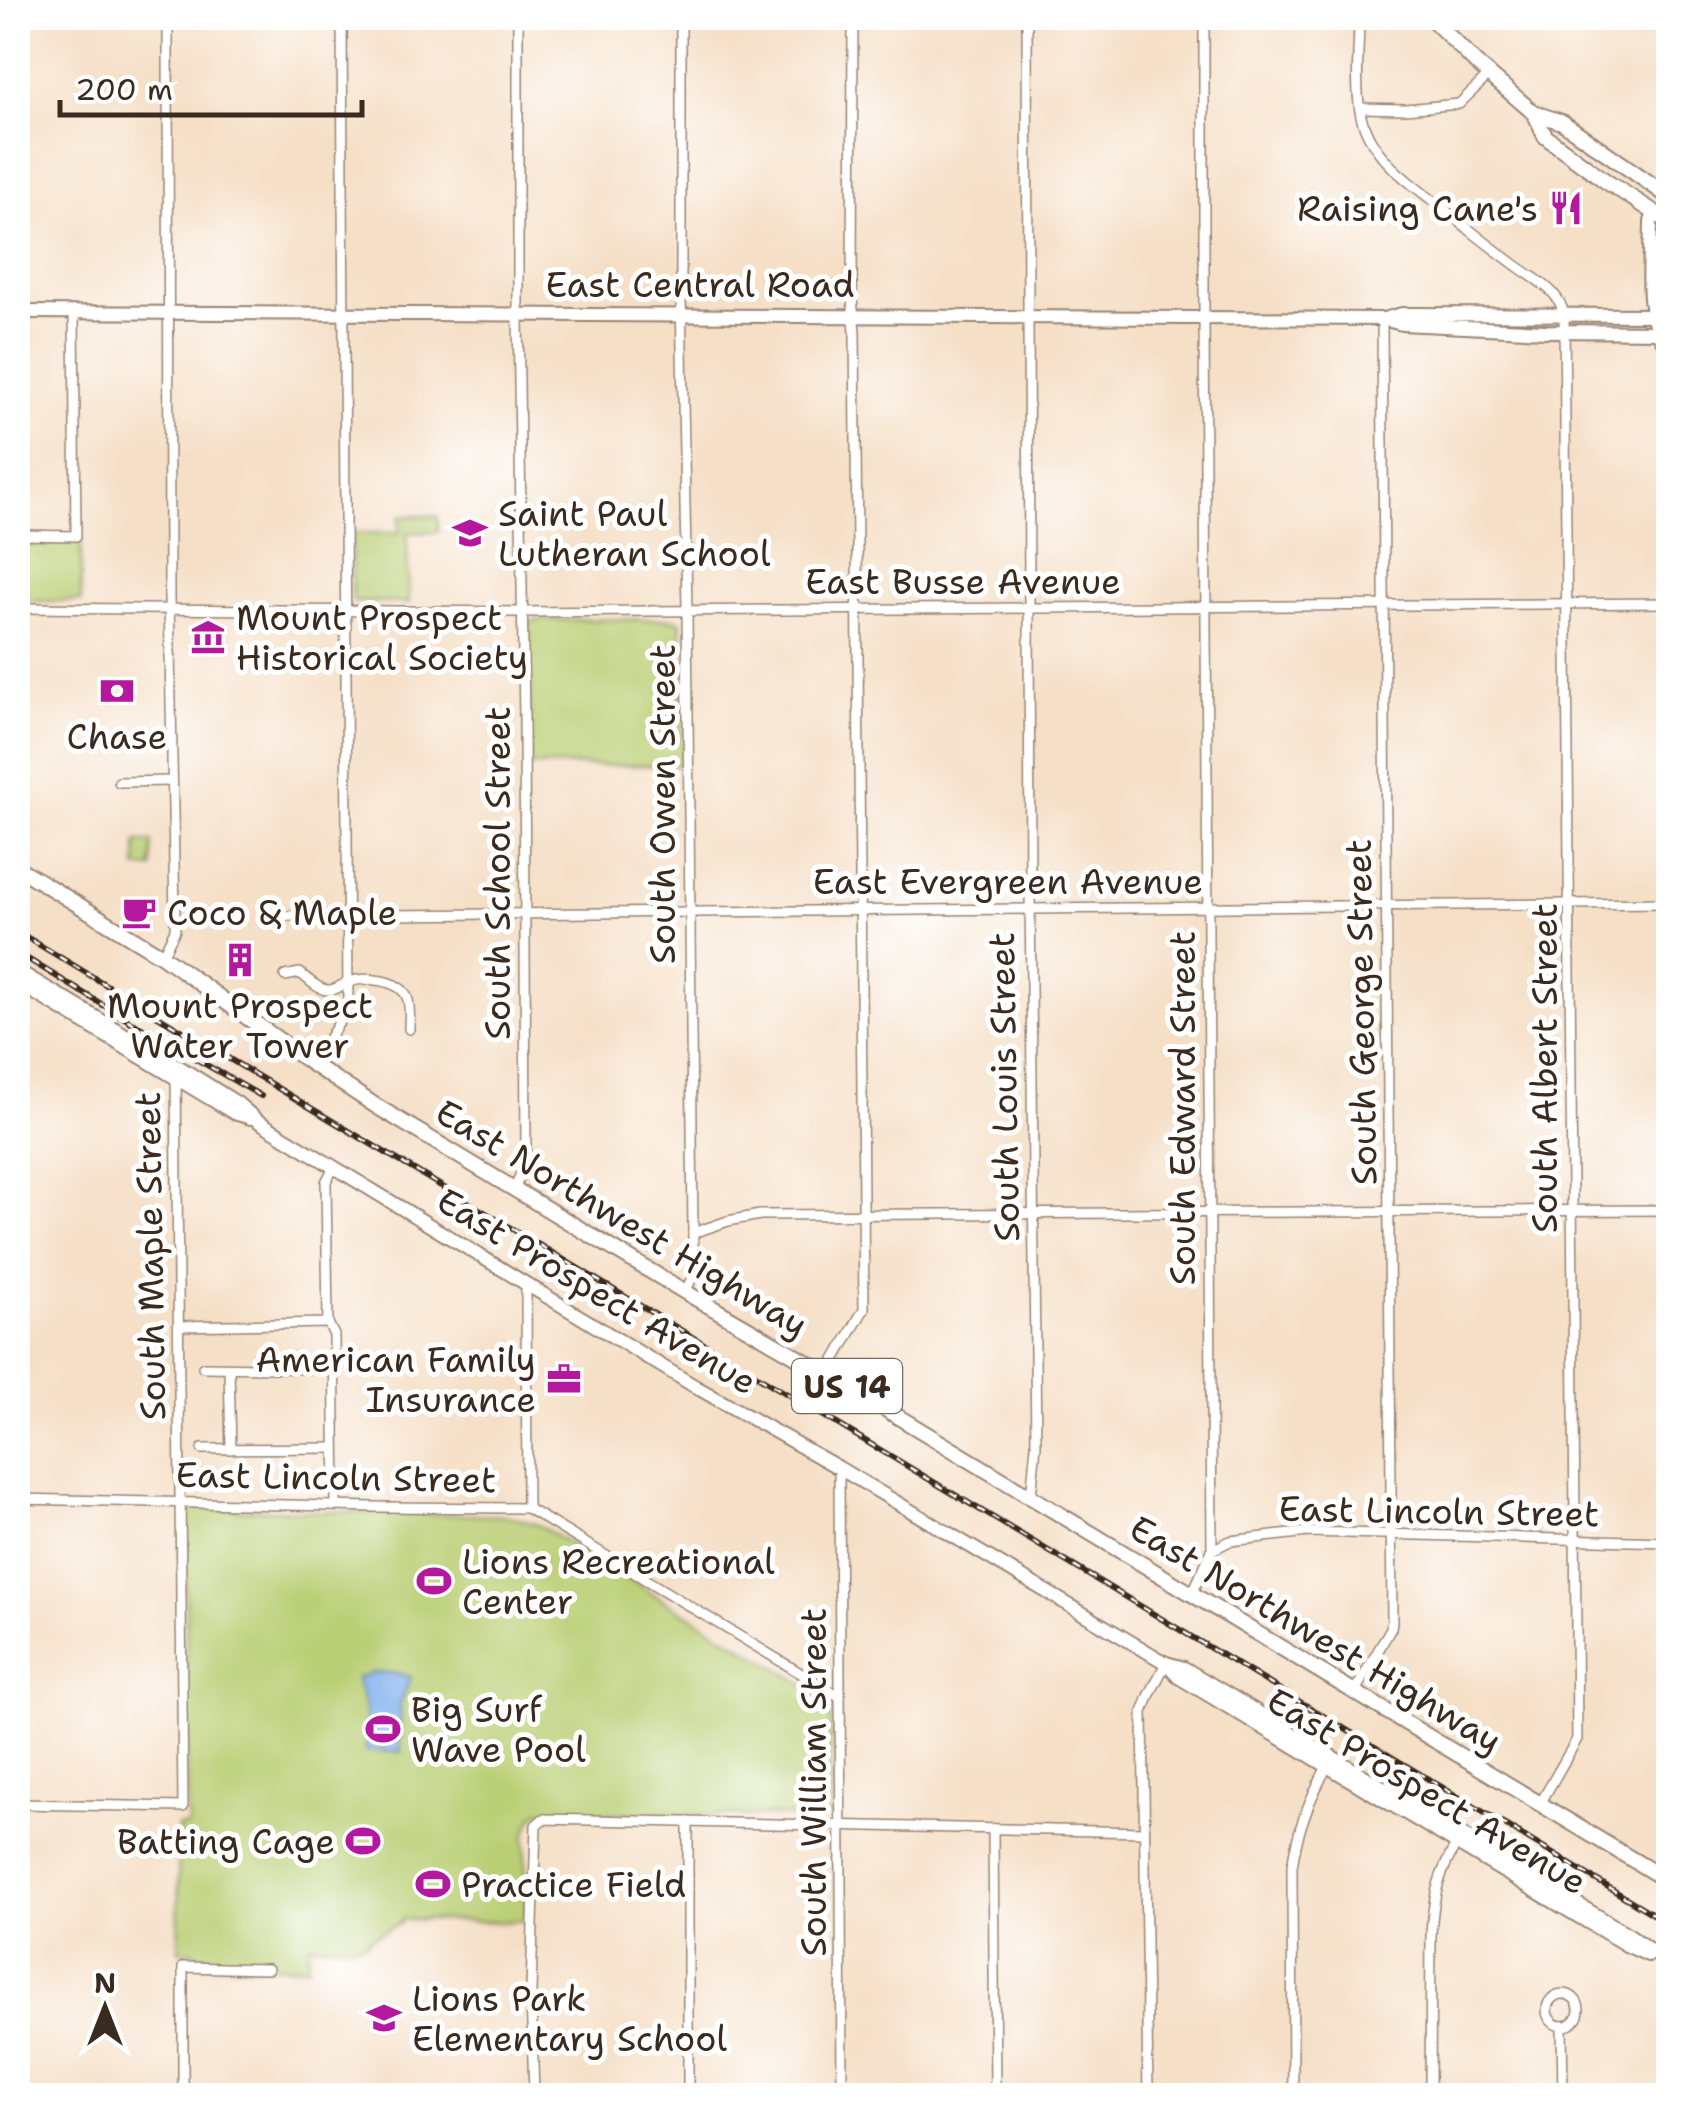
<svg xmlns="http://www.w3.org/2000/svg" width="1686" height="2113" font-family="'Shantell Sans',sans-serif">
<style>
.green{fill:#bacf74;stroke:#7a7c49;stroke-width:2.5}
.water{fill:#83b3ee;stroke:#5f6e86;stroke-width:2.5}
.lines{fill:none;stroke-linecap:round;stroke-linejoin:round}
.street-casing{stroke:#988472;stroke-width:12}
.secondary-casing{stroke:#988472;stroke-width:16}
.primary-casing{stroke:#988472;stroke-width:18}
.street{stroke:#fff;stroke-width:9}
.secondary{stroke:#fff;stroke-width:12}
.primary{stroke:#fff;stroke-width:14}
.rail-casing{stroke:#3b2a1e;stroke-width:6}
.rail{stroke:#fff;stroke-width:2.5;stroke-dasharray:8;stroke-linecap:butt}
.labels{text-anchor:middle;dominant-baseline:central;stroke-width:10;stroke-linejoin:round;paint-order:stroke}
.shield{fill:#fff;stroke:#766a62;stroke-width:2.5}
.shield-label{font-size:32px;font-weight:bold;fill:#3b2a1e}
.poi-label{font-size:35px;fill:#3b2a1e;stroke:#fff;text-anchor:start}
.street-label{font-size:35px;fill:#3b2a1e;stroke:#fff}
</style>
<rect width="100%" height="100%" fill="#fff"/>
<filter id="ink" filterUnits="userSpaceOnUse"><feTurbulence type="fractalNoise" baseFrequency=".01" numOctaves="2"/><feDisplacementMap in="SourceGraphic" scale="20" xChannelSelector="R" yChannelSelector="G"/><feConvolveMatrix kernelMatrix="1 2 1 2 8 2 1 2 1" color-interpolation-filters="sRGB"/></filter>
<filter id="wash" filterUnits="userSpaceOnUse"><feTurbulence type="fractalNoise" baseFrequency=".0048" numOctaves="4" result="noise"/><feDisplacementMap in="SourceGraphic" scale="40" xChannelSelector="R" yChannelSelector="G"/><feGaussianBlur stdDeviation="2.25" result="paint"/><feColorMatrix in="noise" values="0 0 0 0 0 0 0 0 0 0 0 0 0 0 0 0 0 1.4 0 .05"/><feComposite in="paint" operator="in"/></filter>
<g filter="url(#wash)">
<rect width="100%" height="100%" fill="#f5dfc6"/>
<g class="green">
<path d="M 400,516 L 438,516 L 438,532 L 407,533 L 409,603 L 354,602 L 352,597 L 352,533 L 399,533 Z"/>
<rect x="18" y="540" width="63" height="61"/>
<path d="M 676,619 L 681,623 L 683,765 L 530,766 L 529,623 L 537,620 Z"/>
<rect x="137" y="842" width="15" height="26"/>
<path d="M 192,1508 L 509,1516 L 538,1525 L 831,1700 L 831,1814 L 828,1817 L 821,1817 L 539,1812 L 531,1820 L 525,1835 L 526,1920 L 502,1922 L 402,1919 L 401,1923 L 370,1938 L 369,1942 L 352,1945 L 309,1944 L 308,1967 L 200,1963 L 193,1951 L 179,1951 L 178,1827 L 188,1826 L 185,1516 L 188,1510 Z"/>
</g>
<path class="water" d="M 371,1673 L 397,1673 L 411,1677 L 400,1705 L 401,1752 L 366,1751 L 365,1706 L 356,1678 Z"/>
</g>
<g filter="url(#ink)">
<g class="lines">
<g class="street-casing">
<g id="street">
<path d="M 681,18 L 681,296 L 687,610 L 693,1233 L 693,1276 L 685,1292"/>
<path d="M 1027,18 L 1030,894 L 1036,1445 L 1031,1497"/>
<path d="M 1359,18 C 1359,48 1355,81 1360,111 C 1368,156 1410,183 1444,209 C 1468,229 1492,248 1517,266 C 1537,281 1558,289 1564,314 L 1577,1739 L 1540,1804"/>
<path d="M 1360,108 L 1405,109 L 1459,104 L 1489,75"/>
<path d="M 18,535 L 76,536 L 74,313"/>
<path d="M 18,608 L 522,612 L 1668,603"/>
<path d="M 119,782 L 172,781"/>
<path d="M 277,916 L 1668,903"/>
<path d="M 162,956 L 175,930 L 175,917 L 169,596 L 168,18"/>
<path d="M 285,976 L 300,973 C 308,979 317,989 327,990 C 337,991 341,984 349,982 C 365,976 400,980 407,997 C 411,1007 409,1019 409,1029"/>
<path d="M 330,1037 L 346,1011 L 348,1002 L 342,18"/>
<path d="M 334,1167 L 326,1182 L 328,1323 L 334,1335 L 336,1506"/>
<path d="M 513,1190 L 524,1168 L 526,1160 L 524,719 L 518,314 L 518,18"/>
<path d="M 693,1233 L 728,1221 L 760,1215 L 1668,1210"/>
<path d="M 526,1285 L 527,1508"/>
<path d="M 179,1326 L 328,1323"/>
<path d="M 203,1367 L 334,1369"/>
<path d="M 229,1368 L 231,1449"/>
<path d="M 827,1374 L 864,1309 L 855,332 L 852,297 L 853,18"/>
<path d="M 202,1449 L 335,1448"/>
<path d="M 839,1468 L 842,2096"/>
<path d="M 18,1499 L 374,1507 L 527,1508 L 840,1697"/>
<path d="M 1212,1550 L 1230,1541 L 1308,1532 L 1668,1542"/>
<path d="M 1192,1594 L 1212,1550 L 1204,318 L 1204,18"/>
<path d="M 1354,1693 L 1391,1628 L 1392,1622 L 1382,319"/>
<path d="M 18,1804 L 183,1807 L 176,1075"/>
<path d="M 688,1822 L 688,2096"/>
<path d="M 993,1829 L 995,2096"/>
<circle cx="1563" cy="2010" r="16"/>
<path d="M 1562,2026 L 1563,2096"/>
<path d="M 1668,2068 L 1666,2078 L 1668,2084"/>
<path d="M 183,2096 L 183,1967 L 268,1969"/>
<path d="M 534,2096 L 531,1991 L 536,1825 L 543,1819 L 1144,1832"/>
<path d="M 1148,2096 L 1143,1712 L 1150,1694 L 1166,1663"/>
<path d="M 1293,2096 L 1292,1867 C 1298,1826 1310,1798 1330,1761"/>
<path d="M 1430,2096 L 1431,1933 C 1434,1892 1438,1876 1458,1841"/>
</g>
</g>
<g class="secondary-casing">
<g id="secondary">
<path d="M 1654,212 L 1651,222 C 1651,261 1641,317 1668,348"/>
<path d="M 18,312 L 1382,319 L 1402,324 L 1546,331 L 1668,332"/>
<path d="M 1384,319 L 1402,314 L 1668,315"/>
<path d="M 18,971 L 176,1065 L 237,1103 L 258,1121 L 696,1387 L 839,1468 L 1166,1663 L 1184,1668 L 1631,1936 L 1668,1964"/>
<path d="M 18,983 L 234,1113 L 251,1118"/>
<path d="M 1166,1663 L 1180,1678 L 1626,1945 L 1648,1955"/>
</g>
</g>
<g class="primary-casing">
<g id="primary">
<path d="M 1431,18 L 1477,64 L 1534,113 L 1562,122 L 1668,196"/>
<path d="M 1534,113 L 1545,136 L 1550,140 L 1607,182 L 1668,221"/>
<path d="M 18,868 L 162,956 L 312,1064 L 376,1106 L 685,1292 L 827,1374 L 1668,1881"/>
</g>
</g>
<use href="#street" class="street"/>
<use href="#secondary" class="secondary"/>
<use href="#primary" class="primary"/>
<g class="rail-casing">
<g id="rail">
<path d="M 18,932 L 1668,1923"/>
<path d="M 18,953 L 126,1019 L 261,1096"/>
</g>
</g>
<use href="#rail" class="rail"/>
</g>
</g>
<defs>
<g id="restaurant-bare" transform="scale(2.7)"><path d="M-5-6h1v4h1v-4h1v4h1v-4h1v5L-1.5 .5V6h-2V.5L-5-1ZM5-6V6H3V1.5H1.5Q1.5-4 5-6Z" fill="#b5179e" stroke="#fff" stroke-width="2.5" paint-order="stroke"/></g>
<g id="school-bare" transform="scale(2.7)"><path d="M0-5L7-2L0 1L-7-2ZM-4 1L0 2.5L4 1V4Q0 6-4 4Z" fill="#b5179e" stroke="#fff" stroke-width="2.5" paint-order="stroke"/></g>
<g id="museum-bare" transform="scale(2.7)"><path d="M0-6L6-3V-2H-6V-3ZM-5-1h2V3h-2ZM-1-1h2V3h-2ZM3-1h2V3H3ZM-6 4H6V6H-6Z" fill="#b5179e" stroke="#fff" stroke-width="2.5" paint-order="stroke"/></g>
<g id="bank-bare" transform="scale(2.7)"><path d="M-6-4H6V4H-6ZM0-2.3a2.3 2.3 0 1 0 0 4.6a2.3 2.3 0 1 0 0-4.6Z" fill="#b5179e" stroke="#fff" stroke-width="2.5" paint-order="stroke"/></g>
<g id="cafe-bare" transform="scale(2.7)"><path d="M-5.5-4.5H6V0H3Q3 3.5 0 3.5H-2.5Q-5.5 3.5-5.5 0ZM3-3.2v2h1.7v-2ZM-6 4.5H4V6H-6Z" fill="#b5179e" stroke="#fff" stroke-width="2.5" paint-order="stroke"/></g>
<g id="building-bare" transform="scale(2.7)"><path d="M-4-6H4V6H1V3H-1V6H-4ZM-2.5-4.3h1.7v1.8h-1.7ZM.8-4.3h1.7v1.8H.8ZM-2.5-1h1.7V.8h-1.7ZM.8-1h1.7V.8H.8Z" fill="#b5179e" stroke="#fff" stroke-width="2.5" paint-order="stroke"/></g>
<g id="office-bare" transform="scale(2.7)"><path d="M-6-3h4V-5.5h4V-3h4V5H-6ZM-1-4.5V-3h2v-1.5ZM-6 0V1H6V0Z" fill="#b5179e" stroke="#fff" stroke-width="2.5" paint-order="stroke"/></g>
<g id="stadium-bare" transform="scale(2.7)"><path d="M0-5a6.5 5 0 1 0 0 10a6.5 5 0 1 0 0-10ZM-3.5-1.8h7v3.6h-7Z" fill="#b5179e" stroke="#fff" stroke-width="2.5" paint-order="stroke"/></g>
</defs>
<g fill-rule="evenodd">
<use href="#restaurant-bare" x="1566" y="208"/>
<use href="#school-bare" x="470" y="533"/>
<use href="#museum-bare" x="208" y="637"/>
<use href="#bank-bare" x="117" y="691"/>
<use href="#cafe-bare" x="139" y="912"/>
<use href="#building-bare" x="240" y="960"/>
<use href="#office-bare" x="564" y="1379"/>
<use href="#stadium-bare" x="434" y="1581"/>
<use href="#stadium-bare" x="383" y="1729"/>
<use href="#stadium-bare" x="363" y="1841"/>
<use href="#stadium-bare" x="433" y="1884"/>
<use href="#school-bare" x="384" y="2018"/>
</g>
<g class="labels">
<rect class="shield" x="792" y="1359" width="110" height="54" rx="8"/>
<g class="shield-label">
<text x="847" y="1386">US 14</text>
</g>
<g class="poi-label">
<text x="1538" y="208" text-anchor="end">Raising Cane's</text>
<text x="498" y="513">Saint Paul<tspan x="498" dy="40">Lutheran School</tspan></text>
<text x="236" y="617">Mount Prospect<tspan x="236" dy="40">Historical Society</tspan></text>
<text x="117" y="736" text-anchor="middle">Chase</text>
<text x="167" y="912">Coco &amp; Maple</text>
<text x="240" y="1005" text-anchor="middle">Mount Prospect<tspan x="240" dy="40">Water Tower</tspan></text>
<text x="536" y="1359" text-anchor="end">American Family<tspan x="536" dy="40">Insurance</tspan></text>
<text x="462" y="1561">Lions Recreational<tspan x="462" dy="40">Center</tspan></text>
<text x="411" y="1709">Big Surf<tspan x="411" dy="40">Wave Pool</tspan></text>
<text x="335" y="1841" text-anchor="end">Batting Cage</text>
<text x="461" y="1884">Practice Field</text>
<text x="412" y="1998">Lions Park<tspan x="412" dy="40">Elementary School</tspan></text>
</g>
<g class="street-label">
<text x="700" y="284">East Central Road</text>
<text x="963" y="581">East Busse Avenue</text>
<text transform="translate(662 804) rotate(-90)">South Owen Street</text>
<text transform="translate(497 873) rotate(-90)">South School Street</text>
<text x="1008" y="881">East Evergreen Avenue</text>
<text transform="translate(1361 1012) rotate(-91)">South George Street</text>
<text transform="translate(1544 1068) rotate(-90)">South Albert Street</text>
<text transform="translate(1004 1087) rotate(-91)">South Louis Street</text>
<text transform="translate(1182 1108) rotate(-90)">South Edward Street</text>
<text transform="translate(622 1218) rotate(31)">East Northwest Highway</text>
<text transform="translate(150 1256) rotate(-91)">South Maple Street</text>
<text transform="translate(597 1291) rotate(31)">East Prospect Avenue</text>
<text transform="translate(336 1477) rotate(1)">East Lincoln Street</text>
<text transform="translate(1439 1511) rotate(1)">East Lincoln Street</text>
<text transform="translate(1316 1634) rotate(31)">East Northwest Highway</text>
<text transform="translate(813 1782) rotate(-90)">South William Street</text>
<text transform="translate(1427 1791) rotate(31)">East Prospect Avenue</text>
</g>
</g>
<rect width="1686" height="2113" fill="none" stroke="#fff" stroke-width="60"/>
<g transform="translate(105 2008)" stroke="#ffffff" stroke-width="8" paint-order="stroke">
<path d="M0-8L18 38L0 25L-18 38Z" fill="#3b2a1e"/>
<text y="-15" font-size="28" font-weight="bold" text-anchor="middle" fill="#3b2a1e">N</text>
</g>
<path d="M60 100v15h302v-15" fill="none" stroke="#3b2a1e" stroke-width="5"/>
<text x="75" y="100" font-size="30" fill="#3b2a1e" stroke="#ffffff" stroke-width="8" paint-order="stroke">200 m</text>
</svg>
